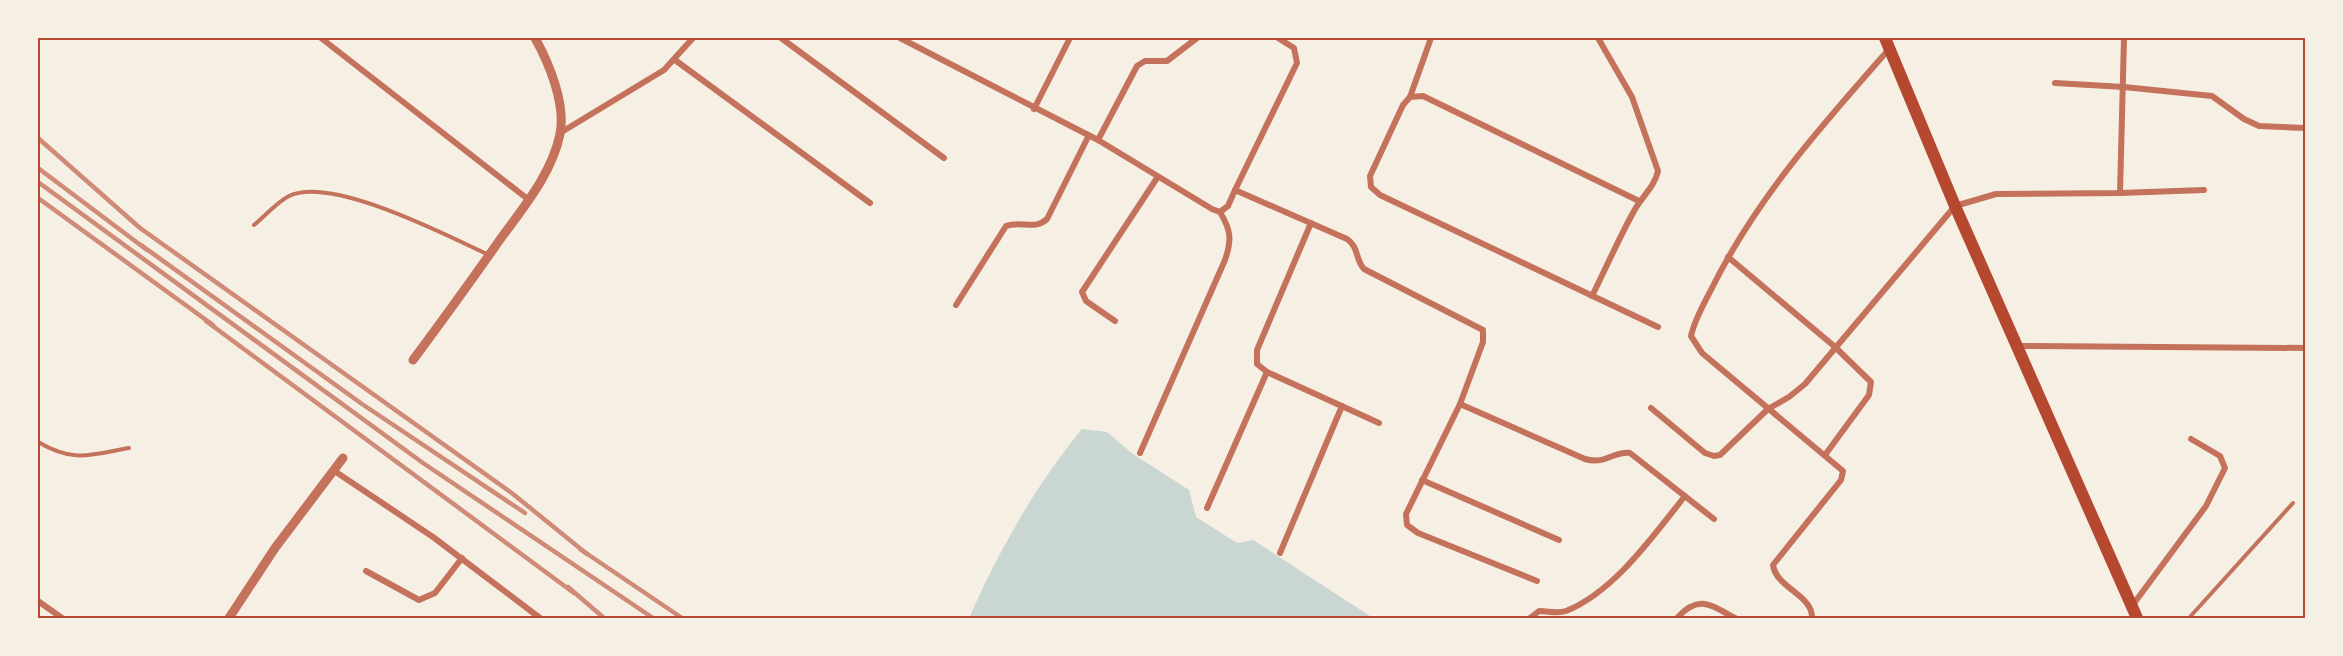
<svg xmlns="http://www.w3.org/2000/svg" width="2343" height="656" font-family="Manrope,sans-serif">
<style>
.water{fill:#c9d6d2}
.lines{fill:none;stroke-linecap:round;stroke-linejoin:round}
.service{stroke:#c5725c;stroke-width:4}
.minor{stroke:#c5725c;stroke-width:6}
.tertiary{stroke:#c5725c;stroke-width:9}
.primary{stroke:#b5482f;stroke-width:12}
.rail{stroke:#cf8b77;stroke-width:4.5}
.neatline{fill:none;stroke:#b5482f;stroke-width:2}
</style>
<rect width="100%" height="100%" fill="#f6efe4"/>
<path class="water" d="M 1082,429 L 1107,432 L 1133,454 L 1189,490 L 1196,517 L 1237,543 L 1253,540 L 1373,618 L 969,618 C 998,552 1036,485 1082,429 Z"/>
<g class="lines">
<g class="service">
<path d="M 254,225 C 265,216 277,202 289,196 C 331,175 448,236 489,255"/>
<path d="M 38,442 C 74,463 90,455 129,448"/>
<path d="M 2189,618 L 2293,503"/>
</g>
<g class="minor">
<path d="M 321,38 L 529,200"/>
<path d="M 781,38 L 944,158"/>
<path d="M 900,38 L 1098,140 L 1212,209 L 1220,212 L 1228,206 L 1235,190 L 1347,239 C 1359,247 1355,259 1364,269 L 1483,330 L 1483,342 L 1460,404 L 1585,459 C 1606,465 1613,451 1630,453 L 1714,519"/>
<path d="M 675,60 L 870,203"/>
<path d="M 2055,83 L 2124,87 L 2212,96 L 2244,119 L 2259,126 L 2306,128"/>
<path d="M 1410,97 L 1431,38"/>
<path d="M 1034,109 L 1070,38"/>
<path d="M 560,133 L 664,70 L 693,38"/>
<path d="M 1098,140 L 1137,66 L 1145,61 L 1167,61 L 1197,38"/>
<path d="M 1235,190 L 1297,63 L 1294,48 L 1278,38"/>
<path d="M 2120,193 L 2204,190"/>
<path d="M 1639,201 L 1423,96 L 1410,97 L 1403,105 L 1370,176 L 1371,187 L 1380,195 L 1658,327"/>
<path d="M 1311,223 L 1257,350 L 1257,364 L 1267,372 L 1379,423"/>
<path d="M 1728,257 L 1834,346 L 1871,382 L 1869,395 L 1825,455"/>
<path d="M 1592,296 C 1606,268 1619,238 1634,211 C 1642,196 1654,188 1658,171 L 1632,97 L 1598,38"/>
<path d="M 956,305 L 1006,226 C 1021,220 1034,231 1047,219 L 1088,137"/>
<path d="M 1115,321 L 1086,301 L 1082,292 L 1157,178"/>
<path d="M 2017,346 L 2306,348"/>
<path d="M 1460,404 L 1406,514 L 1407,525 L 1418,533 L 1537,581"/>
<path d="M 1651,408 L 1705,453 L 1714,456 L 1720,455 L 1768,409 L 1789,397 L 1805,384 L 1955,206 L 1996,194 L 2120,193 L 2124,38"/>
<path d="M 1140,453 L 1225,260 C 1232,240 1231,230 1220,212"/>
<path d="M 333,470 L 433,537 L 540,618"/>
<path d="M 1422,480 L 1559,540"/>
<path d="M 1207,508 L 1267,372"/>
<path d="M 1280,553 L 1342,406"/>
<path d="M 366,571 L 419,600 L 435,593 L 462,558"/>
<path d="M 38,601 L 62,618"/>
<path d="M 2132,606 L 2206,506 L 2225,468 L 2220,456 L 2191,439"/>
<path d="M 1530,618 L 1539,611 C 1549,611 1557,614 1566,611 C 1614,592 1654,535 1685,496"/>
<path d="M 1677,618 C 1699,594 1711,605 1735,618"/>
<path d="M 1812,618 C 1813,595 1776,588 1773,565 L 1841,480 L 1843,471 L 1702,353 L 1691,336 C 1695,318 1705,302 1713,286 C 1758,196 1824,123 1890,48"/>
</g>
<g class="tertiary">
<path d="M 413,360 C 442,321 471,281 499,241 C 522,209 552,174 560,134 C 566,104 549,63 535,38"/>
<path d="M 229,618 L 275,548 L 343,458"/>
</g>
<path class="primary" d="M 1885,38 L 1955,206 L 2137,618"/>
<g class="rail">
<path d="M 38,138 L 140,228 L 513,494 L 587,554"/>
<path d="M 38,168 L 147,250"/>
<path d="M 38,182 L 423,463 L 653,618"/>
<path d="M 38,198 L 213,325"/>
<path d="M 141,245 L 362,404 L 525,513"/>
<path d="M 206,321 L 574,593"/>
<path d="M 580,549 L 682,618"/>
<path d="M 568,587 L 604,618"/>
</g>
</g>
<rect width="2343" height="656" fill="none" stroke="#f6efe4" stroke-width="78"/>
<rect x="39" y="39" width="2265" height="578" class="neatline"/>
</svg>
